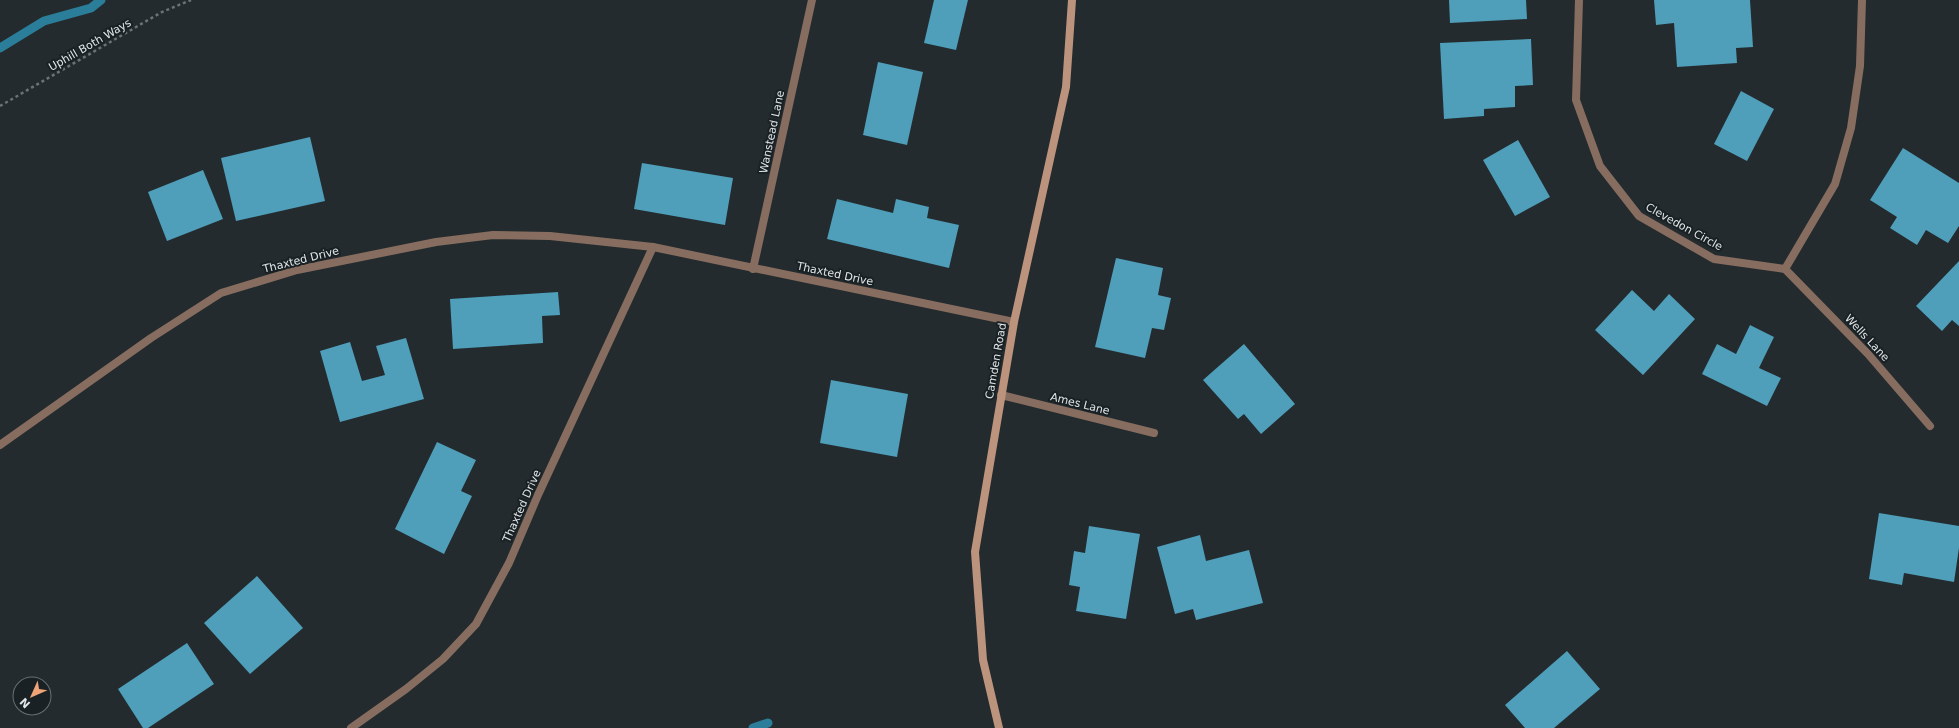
<svg xmlns="http://www.w3.org/2000/svg" width="1959" height="728" font-family="'DejaVu Sans',sans-serif">
<style>
.lines{fill:none;stroke-linecap:round;stroke-linejoin:round}
.stream{stroke:#2b7e99;stroke-width:9}
.building{fill:#4f9eba}
.path{stroke:#6c7376;stroke-width:2.5;stroke-dasharray:3 3;stroke-linecap:butt}
.street{stroke:#876d5f;stroke-width:8}
.secondary{stroke:#bc937c;stroke-width:8}
.labels{text-anchor:middle;dominant-baseline:central;stroke-width:4;stroke-linejoin:round;paint-order:stroke}
.street-label{font-size:11px;fill:#e1e6e8;stroke:#192124}
</style>
<rect width="100%" height="100%" fill="#232b2e"/>
<g class="lines">
<g class="stream">
<path d="M 0,48 L 44,21 L 91,8 L 101,0"/>
<path d="M 753,728 L 768,723"/>
</g>
</g>
<g class="building">
<path d="M 934,0 L 968,0 L 956,50 L 924,43 Z"/>
<path d="M 1449,0 L 1526,0 L 1527,19 L 1450,23 Z"/>
<path d="M 1654,0 L 1750,0 L 1753,47 L 1736,48 L 1737,63 L 1677,67 L 1674,23 L 1656,25 Z"/>
<path d="M 1531,39 L 1533,85 L 1515,86 L 1515,107 L 1484,109 L 1484,116 L 1444,119 L 1440,43 Z"/>
<path d="M 878,62 L 923,72 L 907,145 L 863,135 Z"/>
<path d="M 1741,91 L 1774,109 L 1747,161 L 1714,144 Z"/>
<path d="M 310,137 L 325,201 L 236,221 L 221,158 Z"/>
<path d="M 1518,140 L 1550,197 L 1515,216 L 1483,160 Z"/>
<path d="M 1903,148 L 1959,183 L 1959,226 L 1948,243 L 1926,230 L 1917,245 L 1890,228 L 1897,217 L 1870,200 Z"/>
<path d="M 642,163 L 733,178 L 725,225 L 634,209 Z"/>
<path d="M 203,170 L 223,219 L 167,241 L 148,192 Z"/>
<path d="M 837,199 L 893,213 L 896,199 L 929,207 L 927,218 L 959,225 L 949,268 L 827,239 Z"/>
<path d="M 1116,258 L 1163,268 L 1158,295 L 1171,298 L 1164,330 L 1152,328 L 1145,358 L 1095,347 Z"/>
<path d="M 1959,261 L 1959,326 L 1952,320 L 1942,331 L 1916,306 Z"/>
<path d="M 1632,290 L 1654,311 L 1669,294 L 1695,319 L 1643,375 L 1595,330 Z"/>
<path d="M 558,292 L 560,315 L 542,316 L 543,343 L 453,349 L 450,299 Z"/>
<path d="M 1750,325 L 1774,337 L 1759,368 L 1781,378 L 1767,406 L 1702,374 L 1717,344 L 1736,354 Z"/>
<path d="M 406,338 L 424,399 L 340,422 L 320,351 L 350,342 L 362,381 L 385,375 L 376,346 Z"/>
<path d="M 1244,344 L 1295,404 L 1261,434 L 1244,414 L 1238,419 L 1203,380 Z"/>
<path d="M 831,380 L 908,394 L 897,457 L 820,443 Z"/>
<path d="M 437,442 L 476,460 L 461,491 L 472,496 L 444,554 L 395,529 Z"/>
<path d="M 1879,513 L 1959,526 L 1959,548 L 1954,582 L 1904,573 L 1902,585 L 1869,579 Z"/>
<path d="M 1089,526 L 1140,534 L 1126,619 L 1076,611 L 1080,587 L 1069,585 L 1074,551 L 1085,553 Z"/>
<path d="M 1200,535 L 1206,561 L 1249,550 L 1263,603 L 1196,620 L 1193,609 L 1175,614 L 1157,547 Z"/>
<path d="M 257,576 L 303,628 L 250,674 L 204,623 Z"/>
<path d="M 187,643 L 214,684 L 148,728 L 143,728 L 118,689 Z"/>
<path d="M 1567,651 L 1600,689 L 1554,728 L 1525,728 L 1505,705 Z"/>
</g>
<g class="lines">
<path class="path" d="M 0,106 L 162,12 L 191,0"/>
<g class="street">
<path d="M 1579,0 L 1576,100 L 1600,166 L 1639,216 L 1714,259 L 1785,269"/>
<path d="M 753,269 L 812,0"/>
<path d="M 1785,269 L 1835,184 L 1851,128 L 1860,66 L 1862,0"/>
<path d="M 1785,269 L 1868,354 L 1930,426"/>
<path d="M 1001,395 L 1154,433"/>
<path d="M 0,445 L 151,338 L 221,293 L 297,270 L 436,242 L 493,235 L 550,236 L 653,247 L 1014,322"/>
<path d="M 351,728 L 406,689 L 443,659 L 476,624 L 509,563 L 538,495 L 653,247"/>
</g>
<path class="secondary" d="M 999,728 L 983,660 L 975,552 L 1014,322 L 1066,87 L 1072,0"/>
</g>
<g class="labels">
<g class="street-label">
<text transform="translate(90 45) rotate(-30)">Uphill Both Ways</text>
<text transform="translate(772 132) rotate(-78)">Wanstead Lane</text>
<text transform="translate(1684 227) rotate(29)">Clevedon Circle</text>
<text transform="translate(301 260) rotate(-14)">Thaxted Drive</text>
<text transform="translate(835 274) rotate(12)">Thaxted Drive</text>
<text transform="translate(1867 338) rotate(47)">Wells Lane</text>
<text transform="translate(996 361) rotate(-80)">Camden Road</text>
<text transform="translate(1080 404) rotate(14)">Ames Lane</text>
<text transform="translate(522 506) rotate(-66)">Thaxted Drive</text>
</g>
</g>
<g transform="translate(32 696) rotate(225)"><circle r="19" fill="#192124" stroke="#697072"/>
<path d="M0-3L7 15L0 10L-7 15Z" fill="#efa377"/>
<text y="-6" font-size="11" font-weight="bold" text-anchor="middle" fill="#e1e6e8">N</text>
</g>
</svg>
